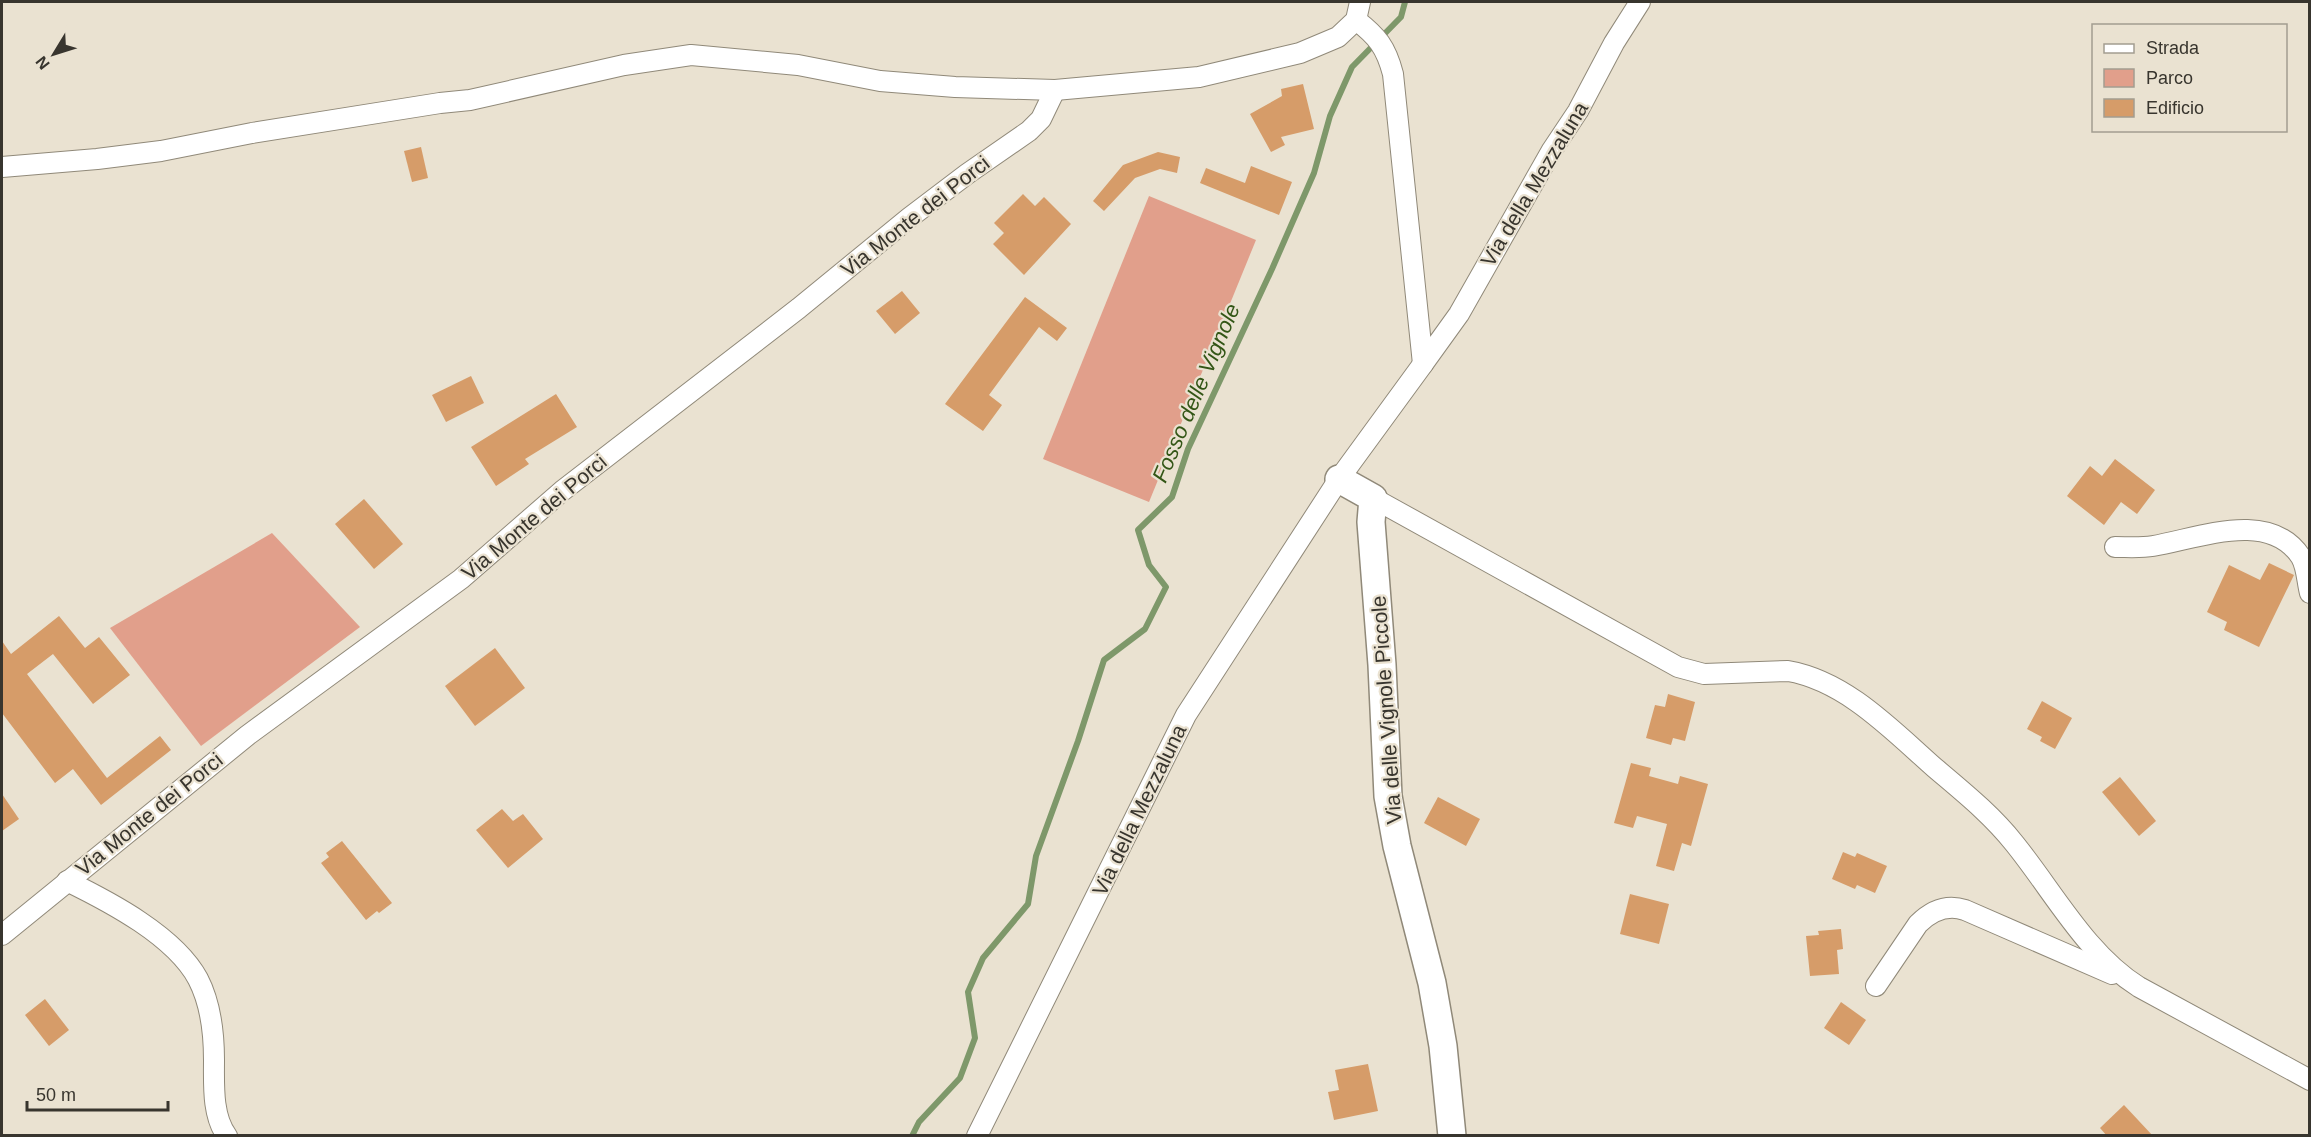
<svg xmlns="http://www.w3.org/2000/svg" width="2311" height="1137" font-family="Helvetica,sans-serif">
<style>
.green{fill:#e19f8b}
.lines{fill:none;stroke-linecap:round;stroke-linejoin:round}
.stream{stroke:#7e986a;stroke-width:6}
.building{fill:#d69c69}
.street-casing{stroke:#908979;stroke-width:22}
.secondary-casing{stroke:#908979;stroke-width:30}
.street{stroke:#fff;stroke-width:20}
.secondary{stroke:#fff;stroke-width:27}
.labels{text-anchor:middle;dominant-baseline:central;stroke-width:4.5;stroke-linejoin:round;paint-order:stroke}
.street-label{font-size:21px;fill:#38352e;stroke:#eae2d1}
.water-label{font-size:22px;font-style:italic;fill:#335616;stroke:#eae2d1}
</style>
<rect width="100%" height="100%" fill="#eae2d1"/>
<g class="green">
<path d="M 1149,196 L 1256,240 L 1149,502 L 1043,459 Z"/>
<path d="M 272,533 L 360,627 L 201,746 L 110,628 Z"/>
</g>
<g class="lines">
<path class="stream" d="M 912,1136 L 919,1122 L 960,1078 L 975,1038 L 968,992 L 983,958 L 1028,904 L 1036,856 L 1078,741 L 1104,660 L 1145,629 L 1166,587 L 1149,565 L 1138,530 L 1172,497 L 1188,449 L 1272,269 L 1314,173 L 1330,116 L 1352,67 L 1401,17 L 1405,2"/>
</g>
<g class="building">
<path d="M 1303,84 L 1314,129 L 1281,137 L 1285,145 L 1271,152 L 1250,114 L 1282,96 L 1281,89 Z"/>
<path d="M 421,147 L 428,178 L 412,182 L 404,151 Z"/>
<path d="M 1158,152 L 1180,157 L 1177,173 L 1160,169 L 1135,178 L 1104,211 L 1093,201 L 1123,165 Z"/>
<path d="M 1251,166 L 1292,182 L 1279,215 L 1200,183 L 1206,168 L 1245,183 Z"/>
<path d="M 1023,194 L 1035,206 L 1044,197 L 1071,224 L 1024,275 L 993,244 L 1004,233 L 994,223 Z"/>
<path d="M 902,291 L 920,313 L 895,334 L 876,311 Z"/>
<path d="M 1025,297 L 1067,328 L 1057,341 L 1039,327 L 989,395 L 1002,405 L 983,431 L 945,404 Z"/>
<path d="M 471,376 L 484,403 L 446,422 L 432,395 Z"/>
<path d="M 556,394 L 577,427 L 525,459 L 529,464 L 496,486 L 471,447 Z"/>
<path d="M 2115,459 L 2155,490 L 2137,514 L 2121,502 L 2104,525 L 2067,496 L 2090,466 L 2102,476 Z"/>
<path d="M 364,499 L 403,544 L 374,569 L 335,524 Z"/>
<path d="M 2269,563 L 2294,575 L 2259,647 L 2224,630 L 2227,622 L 2207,612 L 2229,565 L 2260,580 Z"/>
<path d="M 59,616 L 85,648 L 99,637 L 130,675 L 93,704 L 53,654 L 27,674 L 107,778 L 160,736 L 171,750 L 101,805 L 73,769 L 55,783 L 2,713 L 2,641 L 11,654 Z"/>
<path d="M 495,648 L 525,688 L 475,726 L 445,686 Z"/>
<path d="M 1668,694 L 1695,702 L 1685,741 L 1673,738 L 1671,745 L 1646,738 L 1655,705 L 1665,707 Z"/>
<path d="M 2042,701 L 2072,718 L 2055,749 L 2040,741 L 2042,737 L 2027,729 Z"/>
<path d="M 1631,763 L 1651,768 L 1649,776 L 1678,784 L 1680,776 L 1708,784 L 1691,846 L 1682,843 L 1674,871 L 1656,866 L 1667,824 L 1637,816 L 1633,828 L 1614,823 Z"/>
<path d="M 2120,777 L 2156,821 L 2139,836 L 2102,792 Z"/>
<path d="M 2,794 L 19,819 L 2,831 Z"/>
<path d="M 1438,797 L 1480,819 L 1466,846 L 1424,823 Z"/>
<path d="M 502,809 L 513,821 L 523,814 L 543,839 L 508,868 L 476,830 Z"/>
<path d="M 342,841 L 392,903 L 379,913 L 377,911 L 366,920 L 321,863 L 329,857 L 326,853 Z"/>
<path d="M 1843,852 L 1855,857 L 1857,853 L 1887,866 L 1875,893 L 1857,885 L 1855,889 L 1832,879 Z"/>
<path d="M 1630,894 L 1669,904 L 1659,944 L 1620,934 Z"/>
<path d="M 1841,929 L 1843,949 L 1837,950 L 1839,974 L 1810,976 L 1806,936 L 1819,935 L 1818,931 Z"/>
<path d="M 45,999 L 69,1030 L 49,1046 L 25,1015 Z"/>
<path d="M 1841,1002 L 1866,1020 L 1849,1045 L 1824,1028 Z"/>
<path d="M 1368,1064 L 1378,1111 L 1334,1120 L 1328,1092 L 1339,1090 L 1335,1070 Z"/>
<path d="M 2124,1105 L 2153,1136 L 2107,1136 L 2100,1128 Z"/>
</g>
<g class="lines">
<g class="street-casing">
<g id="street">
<path d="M 1356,20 C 1377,36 1386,47 1393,74 L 1423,364 L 1459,314 L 1552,150 L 1578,111 L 1614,43 L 1640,2"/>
<path d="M 2,167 L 97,159 L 161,151 L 252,133 L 440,103 L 470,100 L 624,65 L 691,55 L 798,65 L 880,81 L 955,87 L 1055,90 L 1199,77 L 1300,53 L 1338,37 L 1356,20 L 1360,2"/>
<path d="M 1373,498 L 1678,667 L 1704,674 L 1788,671 C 1846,681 1892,730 1935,768 C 1962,791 1991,814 2014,843 C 2053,891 2086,954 2139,987 L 2310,1080"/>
<path d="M 2115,547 C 2128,547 2141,548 2153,546 C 2197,539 2269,508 2301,557 C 2307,567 2307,582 2310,593"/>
<path d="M 67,881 C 110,902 175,936 198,979 C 211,1004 214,1033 214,1060 C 214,1084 212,1116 227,1136"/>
<path d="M 2,935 L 248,735 L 461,579 L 562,491 L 799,308 L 909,218 L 967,174 L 1029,131 L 1041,119 L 1055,90"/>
<path d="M 1876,986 L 1918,924 C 1931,911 1947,904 1965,910 L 2112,974"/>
<path d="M 977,1136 L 1186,715 L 1339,479 L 1423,364"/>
</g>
</g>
<g class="secondary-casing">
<path id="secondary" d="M 1339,479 L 1373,498 L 1371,522 L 1382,665 L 1388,796 L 1397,846 L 1432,983 L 1443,1046 L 1452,1136"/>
</g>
<use href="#street" class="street"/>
<use href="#secondary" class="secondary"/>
</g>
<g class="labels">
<g class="street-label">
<text transform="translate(1534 184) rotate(-59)">Via della Mezzaluna</text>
<text transform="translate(915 216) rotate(-38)">Via Monte dei Porci</text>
<text transform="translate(534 517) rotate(-40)">Via Monte dei Porci</text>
<text transform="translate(1386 710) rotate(-94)">Via delle Vignole Piccole</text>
<text transform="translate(1139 810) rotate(-64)">Via della Mezzaluna</text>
<text transform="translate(149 814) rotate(-39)">Via Monte dei Porci</text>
</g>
<g class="water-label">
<text transform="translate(1196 393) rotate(-67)">Fosso delle Vignole</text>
</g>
</g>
<rect width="2311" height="1137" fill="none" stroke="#38352e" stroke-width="6"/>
<rect x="2092" y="24" width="195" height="108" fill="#eae2d1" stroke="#a39d90" stroke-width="1.5"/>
<rect x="2104" y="44" width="30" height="9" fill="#ffffff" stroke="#a39d90" stroke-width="1.5"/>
<text x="2146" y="54" font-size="18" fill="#38352e">Strada</text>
<rect x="2104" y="69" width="30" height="18" fill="#e19f8b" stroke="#a39d90" stroke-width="1.5"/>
<text x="2146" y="84" font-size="18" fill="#38352e">Parco</text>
<rect x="2104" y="99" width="30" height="18" fill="#d69c69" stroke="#a39d90" stroke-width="1.5"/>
<text x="2146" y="114" font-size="18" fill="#38352e">Edificio</text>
<g transform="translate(54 54) rotate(232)" stroke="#eae2d1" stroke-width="4.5" paint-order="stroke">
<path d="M0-4.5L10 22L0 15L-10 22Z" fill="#38352e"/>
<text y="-9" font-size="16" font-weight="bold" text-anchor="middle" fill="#38352e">N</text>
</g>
<path d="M27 1101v9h141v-9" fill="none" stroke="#38352e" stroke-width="3"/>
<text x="36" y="1101" font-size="18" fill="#38352e" stroke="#eae2d1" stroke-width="4.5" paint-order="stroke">50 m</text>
</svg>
